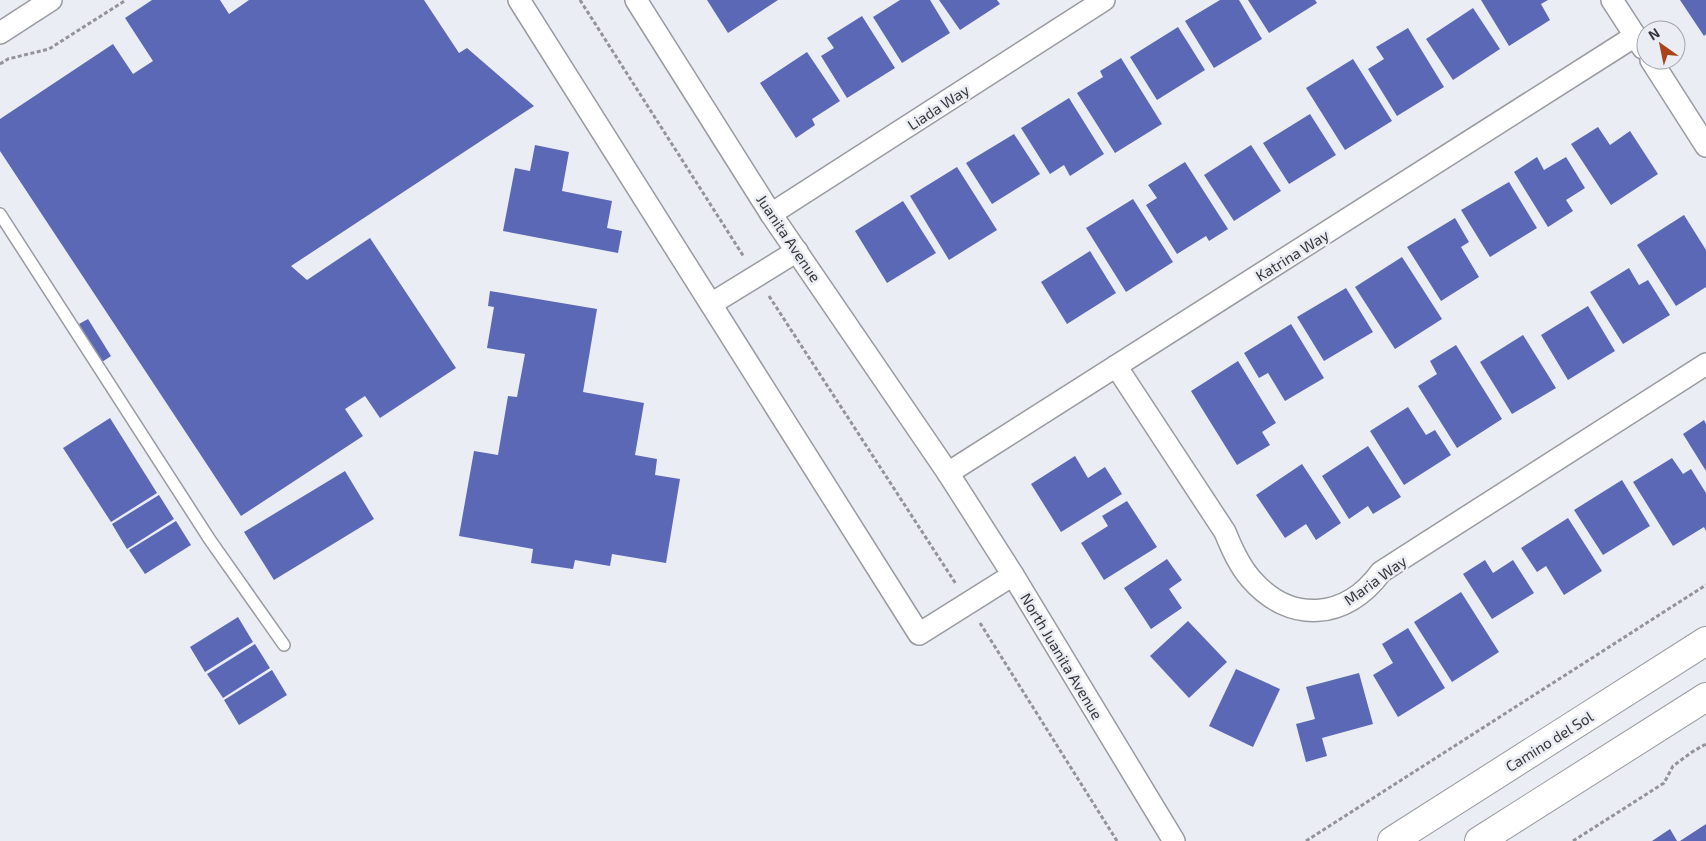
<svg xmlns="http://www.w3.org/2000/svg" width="1706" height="841" font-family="'Exo 2',sans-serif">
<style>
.building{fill:#5a68b5}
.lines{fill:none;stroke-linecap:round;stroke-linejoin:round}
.service-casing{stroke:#999ba1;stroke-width:14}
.minor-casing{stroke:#999ba1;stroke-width:24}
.tertiary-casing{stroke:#999ba1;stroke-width:30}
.path{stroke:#939499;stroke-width:3;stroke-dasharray:4 2.5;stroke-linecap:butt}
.service{stroke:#fff;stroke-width:11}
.minor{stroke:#fff;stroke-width:21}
.tertiary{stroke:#fff;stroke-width:28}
.labels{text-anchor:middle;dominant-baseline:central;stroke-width:5;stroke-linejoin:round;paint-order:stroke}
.street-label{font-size:15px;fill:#37373a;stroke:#ebedf4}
</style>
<rect width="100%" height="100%" fill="#ebedf4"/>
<g class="building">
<path d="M 152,0 L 220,0 L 229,14 L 249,0 L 424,0 L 459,53 L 467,48 L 534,106 L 291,266 L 307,280 L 370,238 L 456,368 L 380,418 L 365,396 L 345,409 L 363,436 L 241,516 L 0,151 L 0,119 L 113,44 L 133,74 L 153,61 L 125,18 Z"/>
<path d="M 707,0 L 778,0 L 728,33 Z"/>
<path d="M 900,0 L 930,0 L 950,33 L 902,63 L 873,17 Z"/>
<path d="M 939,0 L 997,0 L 1000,4 L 960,30 Z"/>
<path d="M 1220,0 L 1239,0 L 1262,39 L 1214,68 L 1185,21 Z"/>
<path d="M 1248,0 L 1315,0 L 1317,3 L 1269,33 Z"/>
<path d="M 1481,0 L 1548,0 L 1541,4 L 1550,20 L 1509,46 Z"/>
<path d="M 1680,0 L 1706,0 L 1706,34 L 1704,36 Z"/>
<path d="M 1473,8 L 1500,49 L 1453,80 L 1426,39 Z"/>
<path d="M 862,16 L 895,68 L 847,98 L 821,56 L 834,48 L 827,38 Z"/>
<path d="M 1178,27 L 1205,70 L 1157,100 L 1130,57 Z"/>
<path d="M 1408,28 L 1444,87 L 1397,116 L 1368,69 L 1384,59 L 1376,47 Z"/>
<path d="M 807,52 L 840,101 L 812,119 L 815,125 L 796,138 L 760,83 Z"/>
<path d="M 1121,58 L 1162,124 L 1115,153 L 1077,93 L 1103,77 L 1100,71 Z"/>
<path d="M 1353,59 L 1392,121 L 1345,150 L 1306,88 Z"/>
<path d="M 1069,98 L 1104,154 L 1070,176 L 1064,165 L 1050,174 L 1021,128 Z"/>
<path d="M 1310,114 L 1336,155 L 1289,184 L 1263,143 Z"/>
<path d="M 1598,127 L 1610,145 L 1630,131 L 1658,174 L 1611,205 L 1571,144 Z"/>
<path d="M 1014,134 L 1040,174 L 992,204 L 966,163 Z"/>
<path d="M 535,145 L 569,152 L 562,191 L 612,201 L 607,228 L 622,231 L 618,253 L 503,231 L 515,168 L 530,171 Z"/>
<path d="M 1251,145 L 1281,191 L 1234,221 L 1204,175 Z"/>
<path d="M 1537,157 L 1544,170 L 1566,157 L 1585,188 L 1566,200 L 1573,211 L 1548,227 L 1514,172 Z"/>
<path d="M 1185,162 L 1228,229 L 1209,241 L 1206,236 L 1177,254 L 1146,205 L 1157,198 L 1148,185 Z"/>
<path d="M 957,167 L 997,230 L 949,260 L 910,196 Z"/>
<path d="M 1509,182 L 1537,228 L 1490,257 L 1461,210 Z"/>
<path d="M 1133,199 L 1173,262 L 1126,292 L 1086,228 Z"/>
<path d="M 903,201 L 936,253 L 887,283 L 855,231 Z"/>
<path d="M 1684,215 L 1706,250 L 1706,287 L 1676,306 L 1637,245 Z"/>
<path d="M 1455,218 L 1469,242 L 1461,247 L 1479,277 L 1441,301 L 1407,247 Z"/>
<path d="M 1090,251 L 1116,293 L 1067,324 L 1041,282 Z"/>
<path d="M 1402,257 L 1442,319 L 1395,349 L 1355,287 Z"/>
<path d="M 1629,268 L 1639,285 L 1648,280 L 1670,315 L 1623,344 L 1590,292 Z"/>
<path d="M 1346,288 L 1373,332 L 1324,361 L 1297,317 Z"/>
<path d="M 490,291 L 597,309 L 583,392 L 644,403 L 635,455 L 657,459 L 655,475 L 680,479 L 666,563 L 612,554 L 610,566 L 575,560 L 573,569 L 531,563 L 533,549 L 459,536 L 474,451 L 498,455 L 508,396 L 517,397 L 525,354 L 487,348 L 494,307 L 488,306 Z"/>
<path d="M 1588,306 L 1615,351 L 1568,380 L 1541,335 Z"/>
<path d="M 88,319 L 111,356 L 102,362 L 79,324 Z"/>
<path d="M 1291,324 L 1324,378 L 1285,401 L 1268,373 L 1259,378 L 1244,353 Z"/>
<path d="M 1523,335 L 1556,388 L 1512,414 L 1480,362 Z"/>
<path d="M 1456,345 L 1502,419 L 1457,448 L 1418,386 L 1437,374 L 1430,361 Z"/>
<path d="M 1238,361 L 1276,423 L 1262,432 L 1270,445 L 1237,465 L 1191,391 Z"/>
<path d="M 1408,407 L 1426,435 L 1435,430 L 1451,455 L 1404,485 L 1370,431 Z"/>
<path d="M 110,418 L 157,493 L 111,522 L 63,448 Z"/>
<path d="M 1704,420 L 1706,424 L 1706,471 L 1683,434 Z"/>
<path d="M 1368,446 L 1401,497 L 1373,514 L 1368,506 L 1349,519 L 1322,476 Z"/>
<path d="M 1075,456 L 1088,478 L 1105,467 L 1122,494 L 1061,532 L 1031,484 Z"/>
<path d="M 1672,458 L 1683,474 L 1691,469 L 1706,493 L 1706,531 L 1704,527 L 1673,546 L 1633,482 Z"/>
<path d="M 1302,464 L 1341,523 L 1316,540 L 1306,524 L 1285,538 L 1256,495 Z"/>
<path d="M 345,471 L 374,519 L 274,580 L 244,532 Z"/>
<path d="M 1622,480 L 1650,526 L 1603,555 L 1574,510 Z"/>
<path d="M 159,495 L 174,519 L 127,549 L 112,524 Z"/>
<path d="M 1127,501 L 1157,547 L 1104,580 L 1081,543 L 1108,526 L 1102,516 Z"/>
<path d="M 1568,518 L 1602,571 L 1564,595 L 1546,566 L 1537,572 L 1521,548 Z"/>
<path d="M 176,521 L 191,545 L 145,574 L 129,550 Z"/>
<path d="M 1167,559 L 1182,580 L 1169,589 L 1182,608 L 1151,629 L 1124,588 Z"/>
<path d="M 1485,560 L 1493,573 L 1513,560 L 1534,593 L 1492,619 L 1463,574 Z"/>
<path d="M 1461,592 L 1499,652 L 1452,682 L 1414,622 Z"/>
<path d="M 238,617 L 253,642 L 205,672 L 190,647 Z"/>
<path d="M 1188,621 L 1227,662 L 1189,698 L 1150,656 Z"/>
<path d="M 1408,628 L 1445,688 L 1398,717 L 1373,675 L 1393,663 L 1382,644 Z"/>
<path d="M 255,644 L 270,668 L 223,698 L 207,674 Z"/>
<path d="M 1236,669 L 1280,689 L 1253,747 L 1209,726 Z"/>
<path d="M 272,670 L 287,695 L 239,725 L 224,700 Z"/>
<path d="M 1359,673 L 1373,724 L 1322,738 L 1327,756 L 1306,762 L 1296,724 L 1315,719 L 1306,687 Z"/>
<path d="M 1706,824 L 1706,841 L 1680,841 Z"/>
<path d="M 1670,829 L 1677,841 L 1652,841 Z"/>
</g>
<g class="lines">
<g class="service-casing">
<path id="service" d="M 0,214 L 210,540 L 284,645"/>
</g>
<g class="minor-casing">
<g id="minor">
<path d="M 519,0 L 919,634 L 1013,575"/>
<path d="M 636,0 L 771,214 L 948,473 L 1013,575 L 1174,841"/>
<path d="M 1612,0 L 1643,48"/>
<path d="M 0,33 L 51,0"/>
<path d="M 1651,60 L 1706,146"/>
<path d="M 771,214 L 1104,0"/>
<path d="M 711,304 L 797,251"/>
<path d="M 1116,366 L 1225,532 C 1232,549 1239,565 1251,579 C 1290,624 1346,620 1381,572 L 1706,364"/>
<path d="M 948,473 L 1635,36"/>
</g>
</g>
<g class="tertiary-casing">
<g id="tertiary">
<path d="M 1392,841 L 1706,641"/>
<path d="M 1479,841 L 1706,697"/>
</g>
</g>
<g class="path">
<path d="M 580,0 L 744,257"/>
<path d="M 0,64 L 8,59 L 49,49 L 126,0"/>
<path d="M 769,296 L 956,584"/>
<path d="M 980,623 L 1117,841"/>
<path d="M 1306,841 L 1706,585"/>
<path d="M 1573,841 L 1664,783 L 1673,766 L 1692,752 L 1706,744"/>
</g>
<use href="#service" class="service"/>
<use href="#minor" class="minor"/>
<use href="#tertiary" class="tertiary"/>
</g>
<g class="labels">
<g class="street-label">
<text transform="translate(938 107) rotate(-33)">Liada Way</text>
<text transform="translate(789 238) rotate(56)">Juanita Avenue</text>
<text transform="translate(1292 255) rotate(-32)">Katrina Way</text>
<text transform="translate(1375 580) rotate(-36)">Maria Way</text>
<text transform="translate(1062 656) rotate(59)">North Juanita Avenue</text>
<text transform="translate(1549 741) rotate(-32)">Camino del Sol</text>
</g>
</g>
<g transform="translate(1661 45) rotate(327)"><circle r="24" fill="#ebedf4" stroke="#a3a4aa"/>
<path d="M0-4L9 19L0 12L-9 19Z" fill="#a94319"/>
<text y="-8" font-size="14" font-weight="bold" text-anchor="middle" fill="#37373a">N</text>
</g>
</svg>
